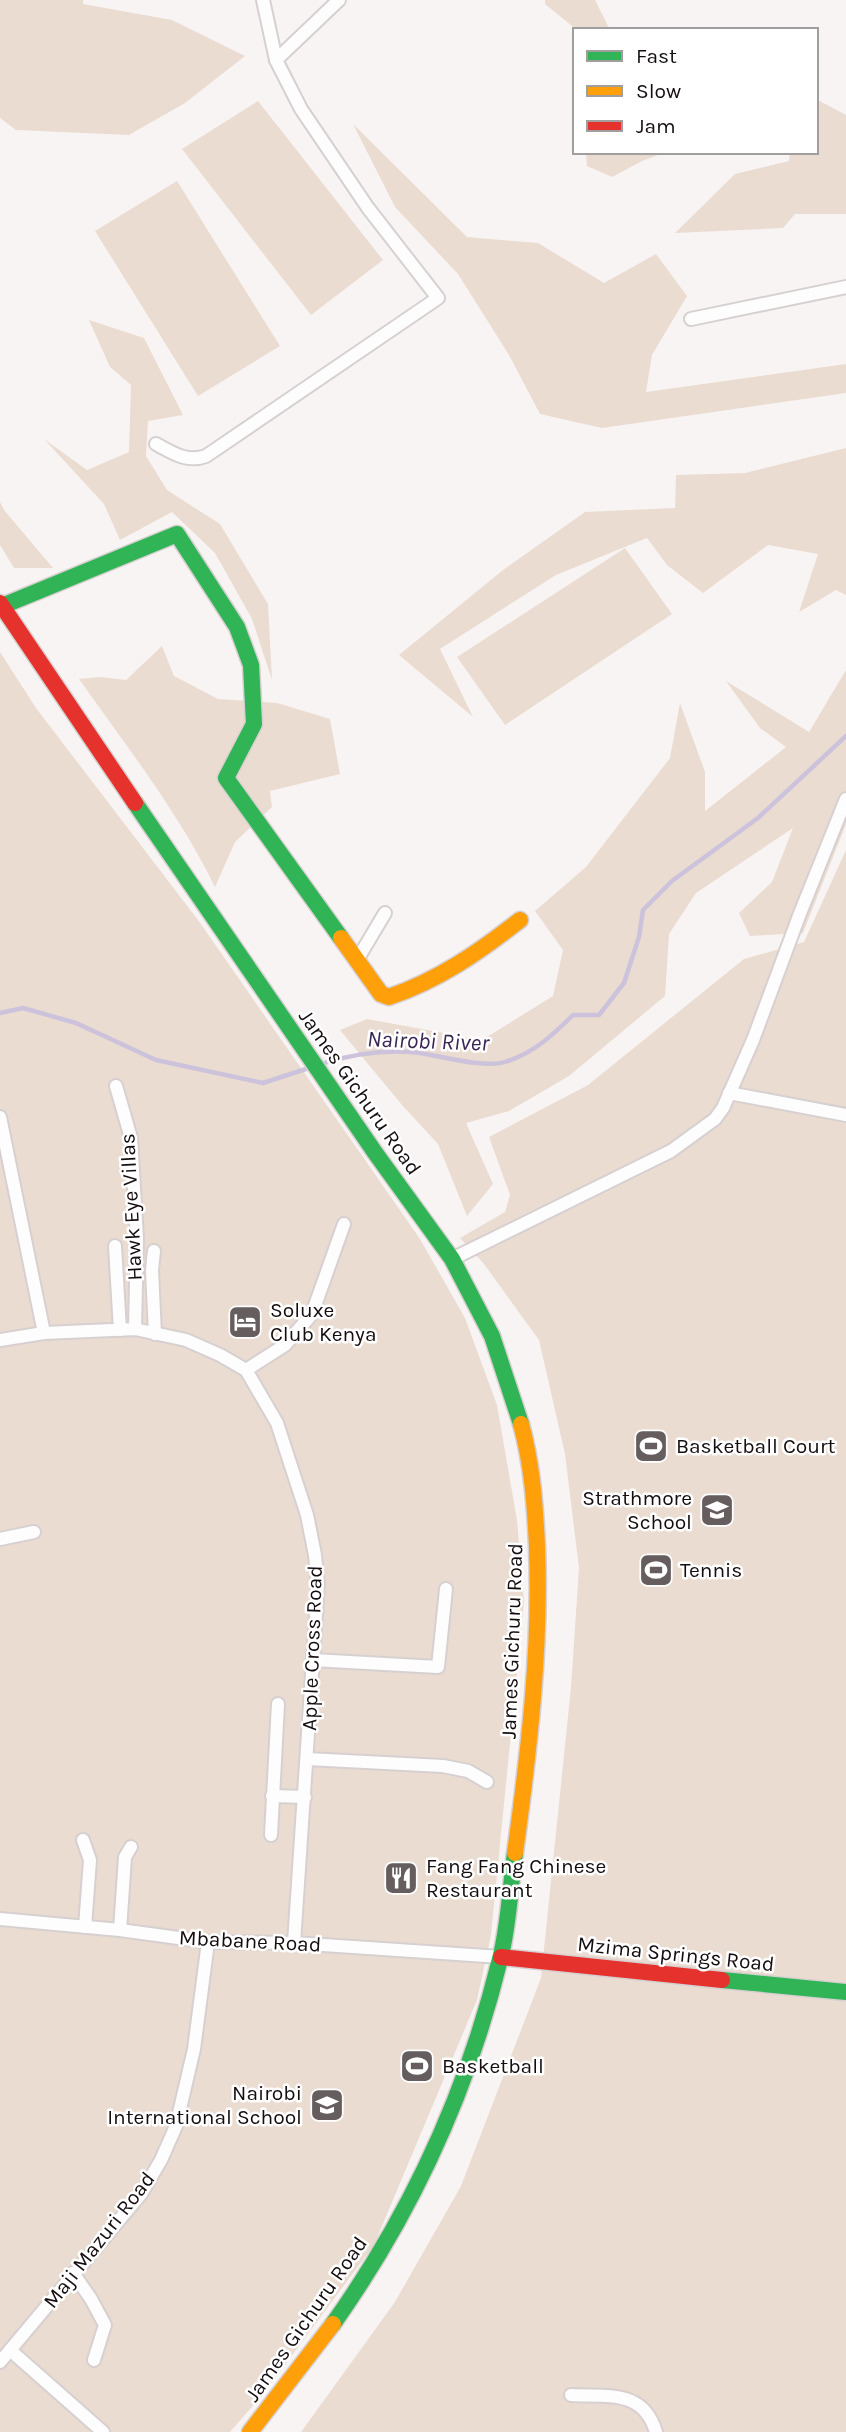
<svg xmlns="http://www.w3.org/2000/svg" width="846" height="2432" font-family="Karla,sans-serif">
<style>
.green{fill:#eadcd0}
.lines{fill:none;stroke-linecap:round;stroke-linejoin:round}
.stream{stroke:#ccc2dc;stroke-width:4.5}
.street-casing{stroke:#d7d0d1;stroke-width:16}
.fast-casing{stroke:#d7d0d1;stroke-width:19}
.slow-casing{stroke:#d7d0d1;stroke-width:19}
.jam-casing{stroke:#d7d0d1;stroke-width:19}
.street{stroke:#fefdfd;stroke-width:12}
.fast{stroke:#30b455;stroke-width:16}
.slow{stroke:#ff9f0a;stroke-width:16}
.jam{stroke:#e5322d;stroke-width:16}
.labels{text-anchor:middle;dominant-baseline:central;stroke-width:5;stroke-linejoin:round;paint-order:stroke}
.street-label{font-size:21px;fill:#150c0e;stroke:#fff}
.poi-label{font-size:21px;fill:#150c0e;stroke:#fff;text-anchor:start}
.water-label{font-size:23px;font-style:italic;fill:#392655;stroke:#fff}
</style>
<rect width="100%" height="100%" fill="#f9f4f4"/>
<g class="green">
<path d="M 0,0 L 83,0 L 83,4 L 172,20 L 245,56 L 185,103 L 129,135 L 16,130 L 0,118 Z"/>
<path d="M 545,0 L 595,0 L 610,30 L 577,30 L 545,4 Z"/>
<path d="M 816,99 L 846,115 L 846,214 L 795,214 L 783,228 L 675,233 L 735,174 L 789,161 L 790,152 L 816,152 Z"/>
<path d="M 258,101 L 383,260 L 311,315 L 182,149 Z"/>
<path d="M 353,124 L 467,237 L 538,243 L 604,283 L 656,254 L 687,296 L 652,355 L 646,392 L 846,364 L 846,393 L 602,428 L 540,414 L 509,355 L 458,274 L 395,207 Z"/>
<path d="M 586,152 L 666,152 L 642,161 L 612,177 L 587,166 Z"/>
<path d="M 177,181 L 280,346 L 198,396 L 95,231 Z"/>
<path d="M 89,320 L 144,338 L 183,415 L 148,421 L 146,456 L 167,490 L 220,524 L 268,604 L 272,680 L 252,619 L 215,553 L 172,512 L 120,540 L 104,504 L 44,439 L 87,470 L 129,452 L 131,385 L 110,367 Z"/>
<path d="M 846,448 L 846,595 L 836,590 L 799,612 L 818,554 L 768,545 L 703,593 L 667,565 L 647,538 L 556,575 L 440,649 L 473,717 L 399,655 L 503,570 L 585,512 L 675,508 L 676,475 L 745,473 Z"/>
<path d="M 0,502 L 4,510 L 53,568 L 14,568 L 0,545 Z"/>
<path d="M 625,548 L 672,614 L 505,725 L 457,657 Z"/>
<path d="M 162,646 L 174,676 L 218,699 L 277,703 L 330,719 L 340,774 L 270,791 L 272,807 L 235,842 L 215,887 C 179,813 127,747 79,679 L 100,677 L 126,680 Z"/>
<path d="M 0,652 L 36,708 L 198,920 L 420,1239 L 465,1318 L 497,1405 L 517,1520 L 524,1602 L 491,1935 L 477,2000 L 374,2245 L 264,2393 L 230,2432 L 0,2432 Z"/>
<path d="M 846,670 L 846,824 L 803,933 L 750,936 L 739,913 L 772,882 L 793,828 L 696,893 L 669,934 L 665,996 L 569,1076 L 509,1111 L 466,1123 L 493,1184 L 467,1216 L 438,1144 L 402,1105 L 340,1030 L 367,1019 L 482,1040 L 553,996 L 563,950 L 535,911 L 586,867 L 670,758 L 680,703 L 705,772 L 705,811 L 786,747 L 760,728 L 726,681 L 809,732 Z"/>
<path d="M 846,850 L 846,2432 L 301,2432 L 395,2302 L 461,2186 L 541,1978 L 571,1687 L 579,1568 L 565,1454 L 539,1340 L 484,1264 L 460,1238 L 505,1212 L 510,1195 L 489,1137 L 588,1085 L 744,959 L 804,942 Z"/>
</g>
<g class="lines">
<g class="stream">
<path d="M 0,1013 L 23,1008 L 76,1023 L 156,1060 L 263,1083 L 312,1067"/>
<path d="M 321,1064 C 349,1055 381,1050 411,1052 C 438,1054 483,1070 508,1061 C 535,1052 554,1034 573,1015 L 599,1015 L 624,983 L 639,937 L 643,910 L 672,881 L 758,818 L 846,736"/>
</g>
<g class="street-casing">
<g id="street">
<path d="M 276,60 L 339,0"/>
<path d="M 691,319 L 846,287"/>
<path d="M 156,444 C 173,453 187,463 206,456 L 438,298 L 368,208 L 301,109 L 276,60 L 263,0"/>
<path d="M 357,960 L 385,913"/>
<path d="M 116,1086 L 131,1138 L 137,1238 L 135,1329"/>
<path d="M 729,1093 L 846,1115"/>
<path d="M 0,1117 L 44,1333"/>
<path d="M 115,1246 L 120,1330"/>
<path d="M 154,1251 L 152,1270 L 155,1334"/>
<path d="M 452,1259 L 671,1151 L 715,1119 L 723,1108 L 753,1040 L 799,916 L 846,799"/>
<path d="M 0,1340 L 44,1333 L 135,1329 L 186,1340 L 220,1355 L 246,1370 L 277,1423 L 307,1515 L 315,1555 L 318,1584 L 294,1943"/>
<path d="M 246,1370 L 285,1345 L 312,1314 L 344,1224"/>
<path d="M 0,1539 L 34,1532"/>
<path d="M 313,1660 L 438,1667 L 446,1589"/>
<path d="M 307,1759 L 443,1766 L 468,1771 L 487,1782"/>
<path d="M 272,1796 L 305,1797"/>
<path d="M 271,1835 L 278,1704"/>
<path d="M 83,1840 L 90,1860 L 85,1927"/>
<path d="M 0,1919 L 120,1930 L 208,1942 L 294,1943 L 501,1957"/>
<path d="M 120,1930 L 125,1857 L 131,1847"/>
<path d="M 73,2273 L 91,2299 L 105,2325 L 94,2360"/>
<path d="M 10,2350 L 103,2432"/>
<path d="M 0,2362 L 141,2194 L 161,2160 L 176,2126 L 194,2049 L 208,1942"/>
<path d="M 571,2395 C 608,2397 643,2389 656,2432"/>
</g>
</g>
<g class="fast-casing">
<g id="fast">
<path d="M 2,606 L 177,534 L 237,627 L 251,665 L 254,724 L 226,778 L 341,938"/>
<path d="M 135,803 L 376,1154 L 452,1259 L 492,1336 L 521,1424"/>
<path d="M 722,1980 L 846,1992"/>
<path d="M 333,2324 C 411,2214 468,2090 500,1959 C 509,1925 510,1888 515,1853"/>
</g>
</g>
<g class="slow-casing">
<g id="slow">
<path d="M 341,938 L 381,994 L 389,997 C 439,980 479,952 520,920"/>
<path d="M 515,1853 C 529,1751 541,1649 537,1546 C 535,1504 532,1464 521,1424"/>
<path d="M 250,2432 L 333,2324"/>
</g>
</g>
<g class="jam-casing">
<g id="jam">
<path d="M 0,603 L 135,803"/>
<path d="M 501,1957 L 722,1980"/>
</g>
</g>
<use href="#street" class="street"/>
<use href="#fast" class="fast"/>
<use href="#slow" class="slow"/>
<use href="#jam" class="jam"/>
</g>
<defs>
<g id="hotel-square" transform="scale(1.75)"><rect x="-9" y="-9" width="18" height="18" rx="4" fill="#655d5e" stroke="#fff"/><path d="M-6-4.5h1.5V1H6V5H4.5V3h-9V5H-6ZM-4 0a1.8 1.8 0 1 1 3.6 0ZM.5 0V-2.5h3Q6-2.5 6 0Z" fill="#fff"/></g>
<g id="stadium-square" transform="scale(1.75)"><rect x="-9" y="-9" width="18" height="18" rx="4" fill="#655d5e" stroke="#fff"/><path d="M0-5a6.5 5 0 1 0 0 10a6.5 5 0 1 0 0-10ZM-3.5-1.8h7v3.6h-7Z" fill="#fff"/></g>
<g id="school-square" transform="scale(1.75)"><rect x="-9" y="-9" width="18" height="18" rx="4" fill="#655d5e" stroke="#fff"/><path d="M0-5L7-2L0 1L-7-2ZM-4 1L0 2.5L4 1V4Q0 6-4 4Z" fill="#fff"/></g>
<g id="restaurant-square" transform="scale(1.75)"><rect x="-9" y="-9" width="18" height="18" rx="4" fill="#655d5e" stroke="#fff"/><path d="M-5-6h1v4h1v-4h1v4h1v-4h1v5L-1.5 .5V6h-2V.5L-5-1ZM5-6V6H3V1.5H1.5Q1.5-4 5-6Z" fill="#fff"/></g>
</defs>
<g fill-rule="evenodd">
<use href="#hotel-square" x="245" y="1322"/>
<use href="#stadium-square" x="651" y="1446"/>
<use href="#school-square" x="717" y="1510"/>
<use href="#stadium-square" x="656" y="1570"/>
<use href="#restaurant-square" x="401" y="1878"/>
<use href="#stadium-square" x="417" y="2066"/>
<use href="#school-square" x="327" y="2105"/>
</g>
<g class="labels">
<g class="street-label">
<text transform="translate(360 1092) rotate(55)">James Gichuru Road</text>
<text transform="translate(131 1207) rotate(-93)">Hawk Eye Villas</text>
<text transform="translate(512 1641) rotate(-88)">James Gichuru Road</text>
<text transform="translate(312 1648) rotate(-88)">Apple Cross Road</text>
<text transform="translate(250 1941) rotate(3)">Mbabane Road</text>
<text transform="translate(676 1954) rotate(6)">Mzima Springs Road</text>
<text transform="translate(99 2240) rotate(-52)">Maji Mazuri Road</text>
<text transform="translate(306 2319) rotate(-55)">James Gichuru Road</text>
</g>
<g class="poi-label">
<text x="270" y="1310">Soluxe<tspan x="270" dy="24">Club Kenya</tspan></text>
<text x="676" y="1446">Basketball Court</text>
<text x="692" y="1498" text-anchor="end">Strathmore<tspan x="692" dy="24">School</tspan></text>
<text x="680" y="1570">Tennis</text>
<text x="426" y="1866">Fang Fang Chinese<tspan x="426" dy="24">Restaurant</tspan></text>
<text x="442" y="2066">Basketball</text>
<text x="302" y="2093" text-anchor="end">Nairobi<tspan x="302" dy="24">International School</tspan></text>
</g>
<g class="water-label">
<text transform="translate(428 1041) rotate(2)">Nairobi River</text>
</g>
</g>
<rect x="573" y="28" width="245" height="126" fill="#ffffff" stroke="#a19e9f" stroke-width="2"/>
<rect x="587" y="51" width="35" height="10" fill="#30b455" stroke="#a19e9f" stroke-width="2"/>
<text x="636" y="63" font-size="21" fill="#150c0e">Fast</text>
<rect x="587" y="86" width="35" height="10" fill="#ff9f0a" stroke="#a19e9f" stroke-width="2"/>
<text x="636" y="98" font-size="21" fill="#150c0e">Slow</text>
<rect x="587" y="121" width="35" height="10" fill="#e5322d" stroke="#a19e9f" stroke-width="2"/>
<text x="636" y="133" font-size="21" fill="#150c0e">Jam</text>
</svg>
